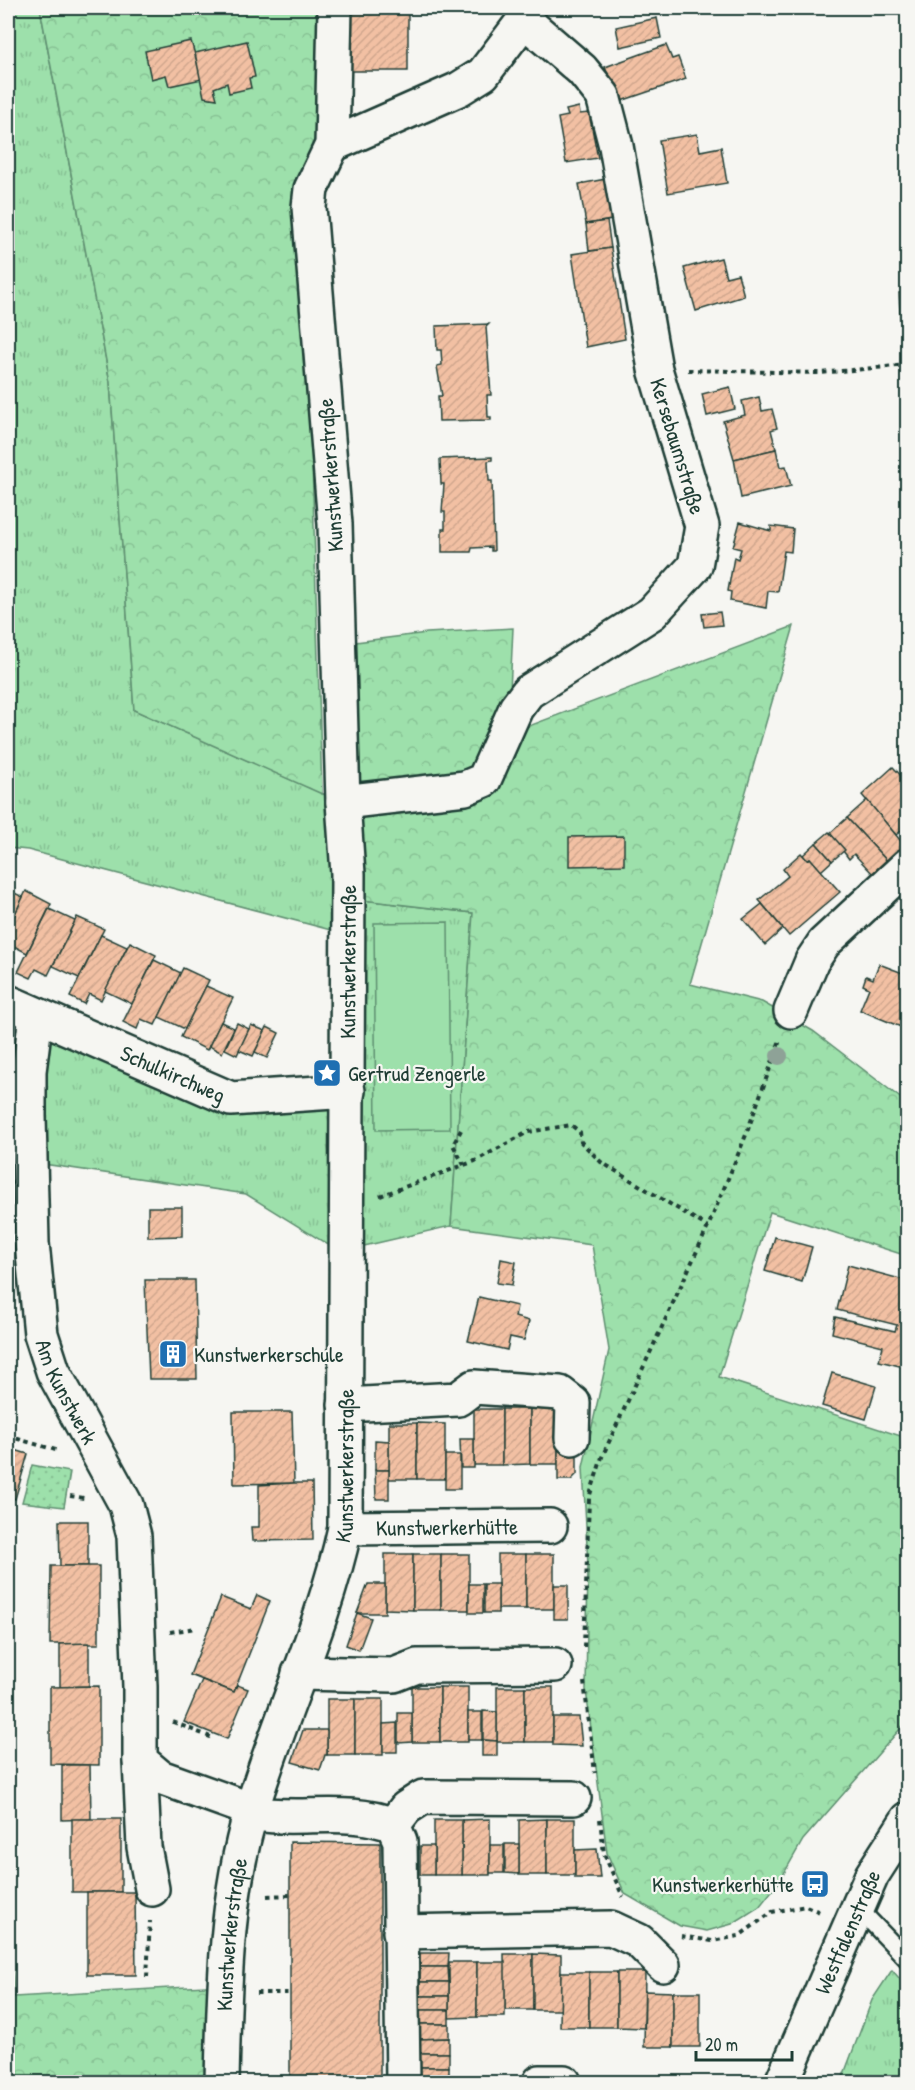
<svg xmlns="http://www.w3.org/2000/svg" width="915" height="2090" font-family="'Patrick Hand',sans-serif">
<style>
.grass{fill:url(#grass-tufts);stroke:#5e8e70;stroke-width:1.5}
.forest{fill:url(#forest-crowns);stroke:#5e8e70;stroke-width:1.5}
.park{fill:url(#park-dots);stroke:#5e8e70;stroke-width:1.5}
.garden{fill:#9de0ab;stroke:#5e8e70;stroke-width:1.5}
.building{fill:url(#building-hatch);stroke:#1f3d34;stroke-width:1.5}
.lines{fill:none;stroke-linecap:round;stroke-linejoin:round}
.lane-casing{stroke:#1f3d34;stroke-width:21}
.street-casing{stroke:#1f3d34;stroke-width:38}
.secondary-casing{stroke:#1f3d34;stroke-width:38}
.path{stroke:#1f3d34;stroke-width:4;stroke-dasharray:4.5 4.5;stroke-linecap:butt}
.lane{stroke:#f6f6f2;stroke-width:16}
.street{stroke:#f6f6f2;stroke-width:33}
.secondary{stroke:#f6f6f2;stroke-width:33}
.tree{fill:#8ea297}
.labels{text-anchor:middle;dominant-baseline:central;stroke-width:4.5;stroke-linejoin:round;paint-order:stroke}
.street-label{font-size:22px;fill:#1f3d34;stroke:#f6f6f2}
.poi-label{font-size:22px;fill:#1f3d34;stroke:#f6f6f2;text-anchor:start}
</style>
<defs>
<pattern id="grass-tufts" width="24" height="20" patternUnits="userSpaceOnUse" patternTransform="scale(1.5)"><rect width="24" height="20" fill="#9de0ab"/><path d="M3 7l-1-3M5 7V3M7 7l1-3M15 17l-1-3M17 17v-4M19 17l1-3" fill="none" stroke="#87c194"/></pattern>
<pattern id="forest-crowns" width="20" height="18" patternUnits="userSpaceOnUse" patternTransform="scale(1.5)"><rect width="20" height="18" fill="#9de0ab"/><path d="M2 6a3 3 0 1 1 6 0M12 15a3 3 0 1 1 6 0" fill="none" stroke="#87c194"/></pattern>
<pattern id="park-dots" width="8" height="8" patternUnits="userSpaceOnUse" patternTransform="scale(1.5)"><rect width="8" height="8" fill="#9de0ab"/><path d="M2 2h.1M6 6h.1" fill="none" stroke="#87c194" stroke-width="1.8" stroke-linecap="round"/></pattern>
<pattern id="building-hatch" width="6" height="6" patternUnits="userSpaceOnUse" patternTransform="scale(1.5)"><rect width="6" height="6" fill="#f2c0a3"/><path d="M-1 1l2-2M0 6l6-6M5 7l2-2" fill="none" stroke="#cfa68d"/></pattern>
</defs>
<rect width="100%" height="100%" fill="#f6f6f2"/>
<filter id="ink" filterUnits="userSpaceOnUse"><feTurbulence type="fractalNoise" baseFrequency=".0167" numOctaves="2"/><feDisplacementMap in="SourceGraphic" scale="12" xChannelSelector="R" yChannelSelector="G"/><feConvolveMatrix kernelMatrix="1 2 1 2 8 2 1 2 1" color-interpolation-filters="sRGB"/></filter>
<g filter="url(#ink)">
<g class="grass">
<path d="M 8,8 L 40,8 L 110,382 L 134,710 L 337,800 L 342,933 L 28,850 L 8,848 Z"/>
<path d="M 354,899 L 473,913 L 451,1226 L 351,1249 Z"/>
<path d="M 36,1016 L 241,1099 L 343,1097 L 346,1256 L 246,1194 L 30,1162 Z"/>
<path d="M 892,1970 L 907,1987 L 907,2082 L 841,2082 L 872,2000 Z"/>
</g>
<g class="forest">
<path d="M 40,8 L 321,8 L 326,145 L 304,192 L 322,794 L 134,710 L 110,382 Z"/>
<path d="M 794,626 L 690,984 L 762,1002 L 813,1031 L 907,1103 L 907,1256 L 770,1212 L 719,1377 L 907,1438 L 908,1720 L 803,1840 L 779,1882 L 759,1907 L 732,1924 L 707,1931 L 680,1926 L 625,1894 L 607,1853 L 586,1690 L 588,1566 L 583,1467 L 609,1350 L 592,1245 L 451,1226 L 473,913 L 354,899 L 348,643 L 427,633 L 513,628 L 508,734 Z"/>
<path d="M 8,1872 L 14,1997 L 222,1985 L 216,2082 L 8,2082 Z"/>
</g>
<path class="park" d="M 32,1465 L 70,1472 L 64,1507 L 22,1502 Z"/>
<path class="garden" d="M 448,922 L 450,1129 L 376,1130 L 374,923 Z"/>
<g class="building">
<path d="M 349,8 L 408,8 L 408,71 L 348,71 Z"/>
<path d="M 657,18 L 661,38 L 620,47 L 616,27 Z"/>
<path d="M 191,41 L 202,79 L 169,86 L 166,75 L 151,79 L 145,51 Z"/>
<path d="M 247,41 L 255,77 L 249,78 L 251,88 L 229,93 L 227,83 L 214,88 L 217,99 L 204,97 L 195,53 Z"/>
<path d="M 666,45 L 672,59 L 678,57 L 686,79 L 618,102 L 605,67 Z"/>
<path d="M 579,107 L 580,114 L 589,113 L 598,158 L 566,163 L 558,118 L 568,116 L 566,110 Z"/>
<path d="M 697,134 L 700,151 L 721,147 L 727,183 L 668,193 L 659,140 Z"/>
<path d="M 606,179 L 612,220 L 586,224 L 579,184 Z"/>
<path d="M 607,221 L 611,248 L 589,251 L 586,224 Z"/>
<path d="M 611,248 L 625,339 L 586,347 L 572,254 Z"/>
<path d="M 721,258 L 726,277 L 738,274 L 744,296 L 696,311 L 684,268 Z"/>
<path d="M 908,292 L 908,334 L 901,334 L 899,293 Z"/>
<path d="M 489,324 L 486,327 L 491,395 L 487,395 L 488,417 L 491,417 L 491,420 L 439,421 L 438,396 L 442,396 L 437,366 L 442,365 L 441,350 L 437,350 L 436,326 Z"/>
<path d="M 730,387 L 735,409 L 707,416 L 702,394 Z"/>
<path d="M 759,397 L 762,411 L 772,409 L 777,428 L 771,430 L 776,449 L 734,459 L 723,421 L 745,415 L 742,401 Z"/>
<path d="M 776,449 L 780,467 L 786,466 L 791,486 L 741,498 L 734,459 Z"/>
<path d="M 492,457 L 492,460 L 488,461 L 489,481 L 492,481 L 494,551 L 491,551 L 491,547 L 472,548 L 471,552 L 442,552 L 442,529 L 445,529 L 445,512 L 442,512 L 444,484 L 441,484 L 440,459 Z"/>
<path d="M 740,522 L 771,531 L 771,526 L 793,529 L 791,552 L 784,551 L 778,592 L 768,591 L 766,608 L 730,601 L 731,592 L 728,591 L 734,557 L 738,559 L 741,549 L 733,547 Z"/>
<path d="M 720,612 L 722,625 L 704,627 L 702,614 Z"/>
<path d="M 893,767 L 908,783 L 908,825 L 896,835 L 862,795 Z"/>
<path d="M 867,800 L 905,846 L 888,862 L 847,818 Z"/>
<path d="M 847,818 L 888,862 L 873,874 L 854,854 L 849,859 L 830,833 Z"/>
<path d="M 829,832 L 845,850 L 832,861 L 816,843 Z"/>
<path d="M 624,836 L 624,865 L 569,866 L 569,837 Z"/>
<path d="M 816,843 L 832,861 L 821,871 L 810,858 L 807,860 L 803,855 Z"/>
<path d="M 801,853 L 807,860 L 810,858 L 840,892 L 789,936 L 759,900 L 788,876 L 783,869 Z"/>
<path d="M 8,890 L 23,897 L 8,929 Z"/>
<path d="M 26,891 L 51,904 L 27,953 L 8,943 L 8,929 Z"/>
<path d="M 762,904 L 783,929 L 765,945 L 743,919 Z"/>
<path d="M 49,909 L 75,921 L 48,975 L 36,969 L 31,978 L 18,972 Z"/>
<path d="M 77,917 L 104,929 L 79,978 L 53,966 Z"/>
<path d="M 101,935 L 127,947 L 101,1000 L 89,994 L 84,1004 L 70,997 Z"/>
<path d="M 130,942 L 156,955 L 132,1004 L 105,991 Z"/>
<path d="M 154,960 L 181,973 L 155,1025 L 141,1019 L 137,1029 L 123,1022 Z"/>
<path d="M 879,964 L 908,975 L 908,1011 L 901,1027 L 860,1010 L 869,988 L 863,985 L 866,976 L 873,979 Z"/>
<path d="M 183,968 L 209,980 L 185,1029 L 159,1017 Z"/>
<path d="M 206,986 L 233,998 L 207,1050 L 181,1037 Z"/>
<path d="M 221,1022 L 234,1028 L 222,1053 L 209,1046 Z"/>
<path d="M 237,1023 L 249,1029 L 237,1055 L 225,1049 Z"/>
<path d="M 251,1025 L 265,1031 L 253,1056 L 239,1050 Z"/>
<path d="M 267,1027 L 279,1033 L 267,1058 L 255,1052 Z"/>
<path d="M 148,1207 L 182,1207 L 182,1236 L 148,1237 Z"/>
<path d="M 775,1237 L 812,1247 L 802,1282 L 765,1271 Z"/>
<path d="M 501,1259 L 516,1262 L 512,1285 L 497,1283 Z"/>
<path d="M 848,1265 L 908,1281 L 908,1341 L 900,1366 L 879,1361 L 883,1346 L 832,1333 L 835,1317 L 895,1331 L 897,1325 L 837,1310 Z"/>
<path d="M 145,1280 L 195,1280 L 197,1379 L 149,1379 Z"/>
<path d="M 479,1297 L 517,1306 L 515,1317 L 529,1321 L 524,1340 L 510,1337 L 507,1350 L 468,1341 Z"/>
<path d="M 832,1373 L 876,1386 L 866,1419 L 822,1406 Z"/>
<rect x="474" y="1409" width="28" height="56"/>
<path d="M 502,1409 L 530,1409 L 530,1464 L 502,1465 Z"/>
<rect x="530" y="1409" width="28" height="55"/>
<path d="M 233,1412 L 292,1412 L 294,1483 L 234,1484 Z"/>
<rect x="389" y="1423" width="28" height="56"/>
<path d="M 417,1423 L 445,1424 L 445,1479 L 417,1479 Z"/>
<path d="M 558,1438 L 577,1438 L 577,1474 L 571,1480 L 558,1480 Z"/>
<path d="M 460,1439 L 474,1439 L 474,1468 L 461,1468 Z"/>
<path d="M 375,1440 L 389,1441 L 389,1470 L 375,1470 Z"/>
<path d="M 8,1448 L 28,1454 L 15,1499 L 8,1497 Z"/>
<rect x="445" y="1455" width="15" height="34"/>
<path d="M 375,1470 L 389,1470 L 389,1499 L 376,1499 Z"/>
<path d="M 294,1483 L 312,1483 L 313,1540 L 252,1541 L 251,1527 L 259,1527 L 259,1485 Z"/>
<path d="M 59,1521 L 88,1521 L 88,1566 L 60,1566 Z"/>
<path d="M 385,1554 L 413,1554 L 413,1610 L 385,1609 Z"/>
<rect x="413" y="1554" width="28" height="56"/>
<rect x="441" y="1554" width="28" height="56"/>
<rect x="498" y="1554" width="28" height="55"/>
<rect x="526" y="1554" width="28" height="55"/>
<path d="M 51,1566 L 99,1566 L 99,1644 L 50,1644 Z"/>
<path d="M 368,1584 L 385,1584 L 385,1613 L 357,1613 Z"/>
<rect x="469" y="1584" width="14" height="29"/>
<rect x="484" y="1584" width="14" height="29"/>
<rect x="554" y="1585" width="14" height="34"/>
<path d="M 257,1595 L 270,1601 L 234,1692 L 190,1675 L 221,1597 L 251,1609 Z"/>
<path d="M 357,1613 L 371,1618 L 359,1650 L 346,1645 Z"/>
<path d="M 89,1643 L 89,1686 L 60,1687 L 60,1644 Z"/>
<path d="M 202,1680 L 234,1692 L 237,1685 L 248,1689 L 227,1739 L 184,1722 Z"/>
<path d="M 99,1686 L 99,1765 L 50,1764 L 50,1687 Z"/>
<rect x="412" y="1687" width="28" height="55"/>
<rect x="440" y="1687" width="28" height="55"/>
<rect x="497" y="1687" width="28" height="55"/>
<rect x="525" y="1687" width="28" height="55"/>
<rect x="327" y="1699" width="28" height="56"/>
<rect x="355" y="1699" width="28" height="56"/>
<path d="M 483,1711 L 497,1712 L 497,1741 L 483,1740 Z"/>
<rect x="468" y="1712" width="14" height="28"/>
<path d="M 398,1713 L 412,1713 L 412,1742 L 398,1743 Z"/>
<path d="M 553,1717 L 579,1717 L 582,1746 L 553,1745 Z"/>
<path d="M 397,1723 L 397,1752 L 383,1752 L 383,1724 Z"/>
<path d="M 303,1730 L 327,1730 L 327,1755 L 325,1755 L 320,1770 L 292,1762 Z"/>
<path d="M 482,1740 L 497,1741 L 497,1756 L 482,1756 Z"/>
<path d="M 62,1765 L 90,1765 L 91,1819 L 62,1820 Z"/>
<rect x="72" y="1819" width="49" height="73"/>
<path d="M 490,1819 L 490,1875 L 462,1875 L 462,1820 Z"/>
<path d="M 547,1819 L 547,1875 L 519,1875 L 519,1820 Z"/>
<rect x="547" y="1819" width="28" height="56"/>
<rect x="434" y="1820" width="28" height="55"/>
<path d="M 290,1842 L 380,1843 L 380,2082 L 290,2082 Z"/>
<path d="M 505,1844 L 519,1844 L 519,1874 L 505,1873 Z"/>
<rect x="490" y="1845" width="14" height="28"/>
<rect x="420" y="1846" width="14" height="29"/>
<path d="M 597,1849 L 600,1878 L 575,1878 L 575,1850 Z"/>
<path d="M 87,1892 L 135,1892 L 136,1975 L 87,1975 Z"/>
<path d="M 420,1953 L 449,1953 L 448,1967 L 420,1967 Z"/>
<path d="M 504,1954 L 533,1954 L 533,2010 L 505,2010 Z"/>
<path d="M 533,1954 L 561,1955 L 561,2010 L 533,2010 Z"/>
<path d="M 449,1962 L 477,1962 L 477,2017 L 449,2018 Z"/>
<rect x="477" y="1962" width="28" height="55"/>
<path d="M 420,1967 L 448,1967 L 449,1982 L 420,1982 Z"/>
<path d="M 561,1972 L 589,1972 L 589,2027 L 560,2027 Z"/>
<rect x="589" y="1972" width="28" height="55"/>
<path d="M 617,1972 L 645,1972 L 644,2028 L 617,2027 Z"/>
<rect x="420" y="1982" width="29" height="14"/>
<path d="M 645,1991 L 673,1992 L 673,2047 L 644,2047 Z"/>
<rect x="673" y="1992" width="27" height="55"/>
<rect x="420" y="1996" width="29" height="14"/>
<rect x="420" y="2010" width="29" height="14"/>
<path d="M 420,2024 L 449,2024 L 449,2038 L 420,2039 Z"/>
<path d="M 449,2038 L 449,2053 L 420,2053 L 420,2039 Z"/>
<rect x="420" y="2053" width="29" height="14"/>
<rect x="420" y="2067" width="29" height="14"/>
</g>
<g class="lines">
<g class="lane-casing">
<path id="lane" d="M 857,1907 L 908,1960"/>
</g>
<g class="street-casing">
<g id="street">
<path d="M 332,145 L 459,89 L 483,74 L 524,20 L 522,8"/>
<path d="M 343,802 L 465,788 L 484,780 L 516,708 L 528,692 L 652,613 L 695,566 L 702,526 L 655,369 L 616,146 L 603,96 L 582,70 L 524,20"/>
<path id="s1" d="M 8,1002 L 231,1099 L 348,1091"/>
<path d="M 791,1011 L 812,961 L 824,943 L 908,865"/>
<path id="s2" d="M 36,1016 L 29,1071 L 29,1116 L 32,1243 L 41,1334 L 53,1371 L 126,1505 L 134,1536 L 140,1687 L 140,1760 L 160,1777 L 252,1810"/>
<path d="M 345,1405 L 458,1399 L 474,1387 L 560,1393 L 573,1403 L 572,1438"/>
<path id="s3" d="M 345,1528 L 550,1526"/>
<path d="M 299,1673 L 394,1675 L 417,1666 L 555,1665"/>
<path d="M 140,1760 L 144,1847 L 152,1889"/>
<path d="M 251,1813 C 297,1822 349,1807 393,1825 L 400,1841 L 403,2082"/>
<path d="M 393,1825 L 406,1808 L 423,1797 L 574,1798"/>
<path d="M 400,1932 L 611,1928 L 639,1941 L 663,1965"/>
<path id="s4" d="M 222,2082 C 224,1992 225,1900 251,1812 C 279,1717 324,1626 345,1528 L 348,874 L 343,802 L 335,524 L 309,207 L 311,189 L 332,145 L 335,8"/>
<path d="M 540,2082 L 564,2082"/>
</g>
</g>
<g class="secondary-casing">
<g id="secondary">
<path id="s5" d="M 782,2082 L 872,1875 L 908,1819"/>
</g>
</g>
<g class="path">
<path d="M 688,370 L 819,373 L 908,365"/>
<path d="M 461,1130 L 453,1145 L 464,1165"/>
<path d="M 380,1196 L 475,1161 L 528,1132 L 571,1125 L 580,1132 L 581,1142 L 601,1162 L 708,1227"/>
<path d="M 8,1436 L 59,1451"/>
<path d="M 70,1496 L 84,1498"/>
<path d="M 170,1632 L 196,1628"/>
<path d="M 584,1647 L 589,1498 L 602,1457 L 708,1227 L 746,1135 L 780,1040"/>
<path d="M 584,1682 L 595,1773"/>
<path d="M 173,1722 L 213,1738"/>
<path d="M 600,1819 L 604,1854 L 623,1897"/>
<path d="M 267,1896 L 290,1895"/>
<path d="M 681,1936 L 712,1941 L 739,1936 L 772,1912 L 806,1906 L 822,1913"/>
<path d="M 147,1977 L 150,1921"/>
<path d="M 256,1993 L 291,1993"/>
</g>
<use href="#lane" class="lane"/>
<use href="#street" class="street"/>
<use href="#secondary" class="secondary"/>
</g>
<circle class="tree" cx="779" cy="1056" r="9"/>
</g>
<defs>
<g id="sight-square" transform="scale(1.5)"><rect x="-9" y="-9" width="18" height="18" rx="4" fill="#1f6fb2" stroke="#f6f6f2"/><path d="M0-6L1.8-2.2L6-1.7L2.9 1.2L3.7 5.4L0 3.3L-3.7 5.4L-2.9 1.2L-6-1.7L-1.8-2.2Z" fill="#fff"/></g>
<g id="building-square" transform="scale(1.5)"><rect x="-9" y="-9" width="18" height="18" rx="4" fill="#1f6fb2" stroke="#f6f6f2"/><path d="M-4-6H4V6H1V3H-1V6H-4ZM-2.5-4.3h1.7v1.8h-1.7ZM.8-4.3h1.7v1.8H.8ZM-2.5-1h1.7V.8h-1.7ZM.8-1h1.7V.8H.8Z" fill="#fff"/></g>
<g id="bus-square" transform="scale(1.5)"><rect x="-9" y="-9" width="18" height="18" rx="4" fill="#1f6fb2" stroke="#f6f6f2"/><path d="M-5-6H5V4H4V6H2V4H-2V6H-4V4H-5ZM-3.5-4V0h7V-4ZM-3.5 1.2v1.5H-2V1.2ZM2 1.2v1.5H3.5V1.2Z" fill="#fff"/></g>
</defs>
<g fill-rule="evenodd">
<use href="#sight-square" x="327" y="1073"/>
<use href="#building-square" x="173" y="1354"/>
<use href="#bus-square" x="815" y="1884"/>
</g>
<g class="labels">
<g class="street-label">
<text transform="translate(678 446) rotate(73)">Kersebaumstraße</text>
<text transform="translate(330 475) rotate(-94)">Kunstwerkerstraße</text>
<text stroke="none"><textPath href="#s4" startOffset="1138">Kunstwerkerstraße</textPath></text>
<text stroke="none"><textPath href="#s1" startOffset="180">Schulkirchweg</textPath></text>
<text stroke="none"><textPath href="#s2" startOffset="382">Am Kunstwerk</textPath></text>
<text stroke="none"><textPath href="#s4" startOffset="634">Kunstwerkerstraße</textPath></text>
<text stroke="none"><textPath href="#s3" startOffset="102">Kunstwerkerhütte</textPath></text>
<text stroke="none"><textPath href="#s5" startOffset="164">Westfalenstraße</textPath></text>
<text stroke="none"><textPath href="#s4" startOffset="148">Kunstwerkerstraße</textPath></text>
</g>
<g class="poi-label">
<text x="348" y="1073">Gertrud Zengerle</text>
<text x="194" y="1354">Kunstwerkerschule</text>
<text x="794" y="1884" text-anchor="end">Kunstwerkerhütte</text>
</g>
</g>
<rect width="915" height="2090" fill="none" stroke="#f6f6f2" stroke-width="30"/>
<rect x="15" y="15" width="885" height="2060" fill="none" stroke="#1f3d34" stroke-width="2" filter="url(#ink)"/>
<path d="M696 2051v9h96v-9" fill="none" stroke="#1f3d34" stroke-width="3"/>
<text x="705" y="2051" font-size="18" fill="#1f3d34" stroke="#f6f6f2" stroke-width="4.5" paint-order="stroke">20 m</text>
</svg>
